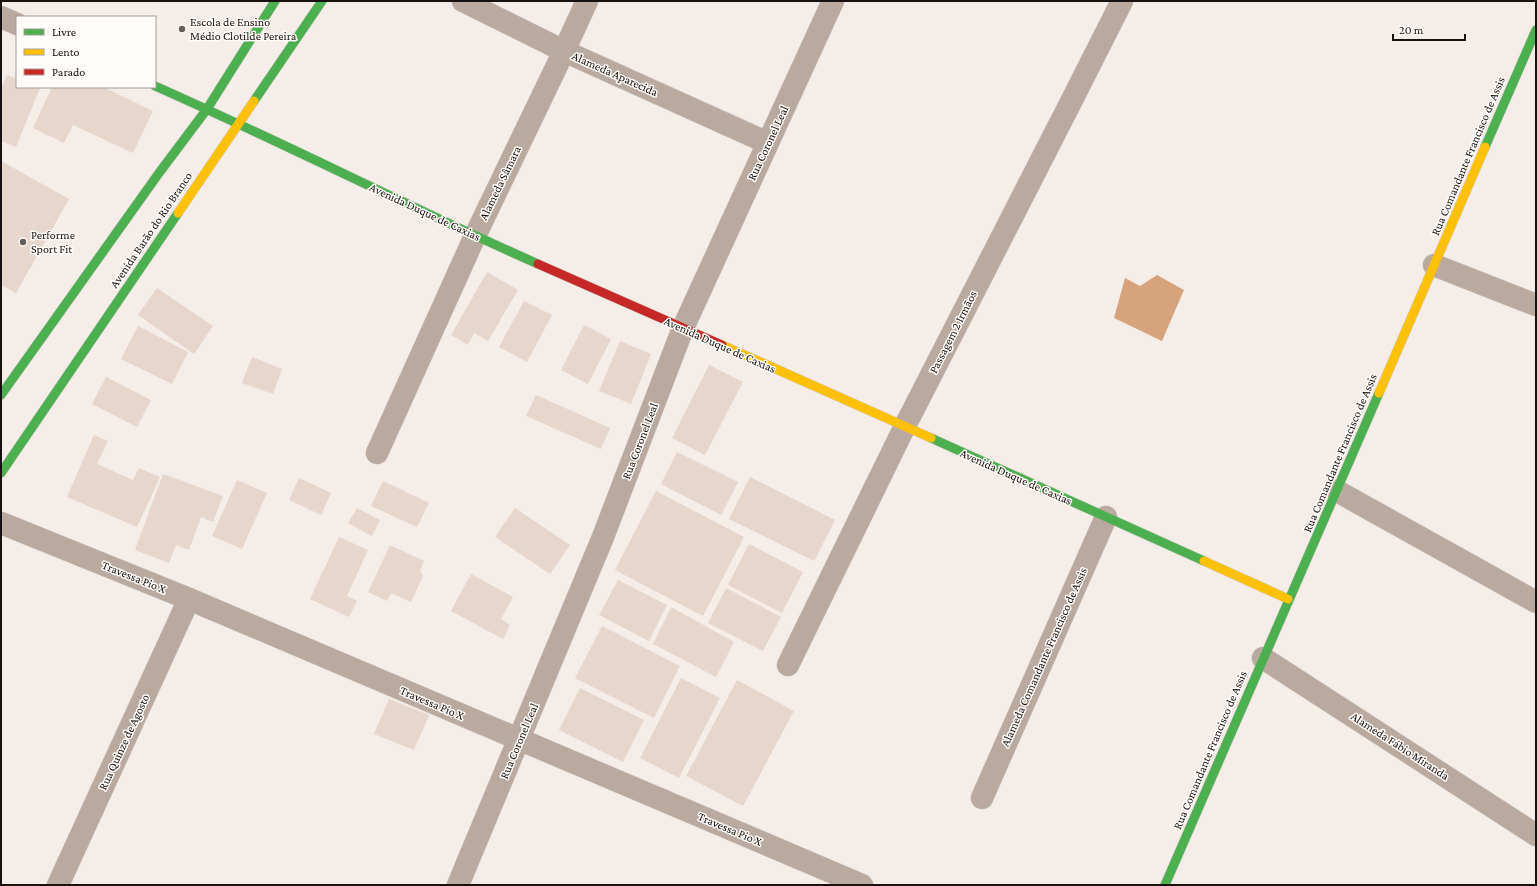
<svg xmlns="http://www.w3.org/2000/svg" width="1537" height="886" font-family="'Crimson Pro',serif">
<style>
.water{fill:#d7a37d}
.building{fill:#e6d6cc}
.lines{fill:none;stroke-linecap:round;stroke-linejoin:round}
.street-casing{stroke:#d1cbc6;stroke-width:23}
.fast-casing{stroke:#d1cbc6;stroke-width:10}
.slow-casing{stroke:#d1cbc6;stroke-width:10}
.jam-casing{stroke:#d1cbc6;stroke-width:10}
.street{stroke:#b9a99f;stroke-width:22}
.fast{stroke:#4caf50;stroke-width:9}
.slow{stroke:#ffc107;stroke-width:9}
.jam{stroke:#c62828;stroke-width:9}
.poi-dot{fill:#655f5b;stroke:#fffcfa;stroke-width:1.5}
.labels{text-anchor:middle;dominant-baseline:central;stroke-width:3;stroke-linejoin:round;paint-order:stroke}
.poi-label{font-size:12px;fill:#17120f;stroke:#fffcfa;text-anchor:start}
.street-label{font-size:12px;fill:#17120f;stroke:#fffcfa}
</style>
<rect width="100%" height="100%" fill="#f5ede8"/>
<path class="water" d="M 1157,275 L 1184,290 L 1162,341 L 1114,318 L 1125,278 L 1140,286 Z"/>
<g class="building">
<path d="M 7,75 L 17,79 L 17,87 L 37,87 L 40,88 L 16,147 L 1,141 L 1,89 Z"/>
<path d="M 52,87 L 103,87 L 153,111 L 133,153 L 73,125 L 64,143 L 33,128 Z"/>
<path d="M 1,161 L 69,199 L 16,293 L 1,285 Z"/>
<path d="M 487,272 L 518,290 L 488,341 L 474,333 L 468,345 L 451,335 Z"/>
<path d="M 157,288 L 213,326 L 194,354 L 138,315 Z"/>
<path d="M 524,301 L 552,315 L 527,362 L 499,347 Z"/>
<path d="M 584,325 L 611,339 L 588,384 L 561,370 Z"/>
<path d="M 138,326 L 188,352 L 172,384 L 121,359 Z"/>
<path d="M 620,341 L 651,354 L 631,404 L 599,391 Z"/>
<path d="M 252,357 L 282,369 L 273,394 L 242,383 Z"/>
<path d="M 709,365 L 743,382 L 705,455 L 672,438 Z"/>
<path d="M 106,377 L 151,400 L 137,427 L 92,404 Z"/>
<path d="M 536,395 L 610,428 L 601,449 L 526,416 Z"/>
<path d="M 94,435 L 108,441 L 97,464 L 133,480 L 139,468 L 160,477 L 137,527 L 67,497 Z"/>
<path d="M 677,452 L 738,482 L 721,515 L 661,484 Z"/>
<path d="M 163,474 L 223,496 L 213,522 L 201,517 L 189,550 L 176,545 L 169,563 L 135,550 Z"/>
<path d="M 750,477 L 835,520 L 814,561 L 729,519 Z"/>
<path d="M 299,478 L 331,493 L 321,515 L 289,500 Z"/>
<path d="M 237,480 L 267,493 L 242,549 L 212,536 Z"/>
<path d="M 383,481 L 429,503 L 417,527 L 371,506 Z"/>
<path d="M 656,491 L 744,537 L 703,616 L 615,570 Z"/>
<path d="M 357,508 L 380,520 L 372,536 L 348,523 Z"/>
<path d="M 515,508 L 570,545 L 550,574 L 495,537 Z"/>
<path d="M 339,537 L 368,550 L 347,596 L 357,601 L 349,617 L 310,599 Z"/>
<path d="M 749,544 L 803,572 L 782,613 L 728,585 Z"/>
<path d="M 390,545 L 424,561 L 420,571 L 423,576 L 411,602 L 391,593 L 387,601 L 368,592 Z"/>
<path d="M 471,574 L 513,597 L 501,619 L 510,625 L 503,639 L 451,611 Z"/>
<path d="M 618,580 L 667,605 L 649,641 L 599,615 Z"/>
<path d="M 726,588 L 781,617 L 763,651 L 708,623 Z"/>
<path d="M 671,607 L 734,642 L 716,677 L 653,644 Z"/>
<path d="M 602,626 L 680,666 L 654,718 L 575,678 Z"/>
<path d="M 681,678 L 720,698 L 679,778 L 640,758 Z"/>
<path d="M 737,680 L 794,711 L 743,806 L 686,776 Z"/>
<path d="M 580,688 L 644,720 L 623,762 L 559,730 Z"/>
<path d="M 389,699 L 429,715 L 414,750 L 374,734 Z"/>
</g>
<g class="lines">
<g class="street-casing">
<g id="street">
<path d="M 463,1 L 564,51 L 768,143"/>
<path d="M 1,17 L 17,24"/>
<path d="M 1434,265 L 1536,305"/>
<path d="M 377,453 L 475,236 L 564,51 L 587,1"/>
<path d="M 1337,491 L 1536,602"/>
<path d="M 1,523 L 189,599 L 862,885"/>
<path d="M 1263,658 L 1536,835"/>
<path d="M 788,665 L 905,426 L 1074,96 L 1122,1"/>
<path d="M 982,798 L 1106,517"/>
<path d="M 58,885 L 189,599"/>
<path d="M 458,885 L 603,537 L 683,328 L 833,1"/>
</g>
</g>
<g class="fast-casing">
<g id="fast">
<path d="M 155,86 C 284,143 409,207 538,264"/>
<path d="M 254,101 L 322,1"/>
<path d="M 1485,147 L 1536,30"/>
<path d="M 1,395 L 159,173 L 207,109 L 275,1"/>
<path d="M 931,438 L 1204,561"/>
<path d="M 1,473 L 178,213"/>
<path d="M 1165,885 L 1379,393"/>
</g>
</g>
<g class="slow-casing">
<g id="slow">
<path d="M 178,213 L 254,101"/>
<path d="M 722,345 L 931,438"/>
<path d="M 1379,393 L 1485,147"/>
<path d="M 1204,561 L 1288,599"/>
</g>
</g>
<g class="jam-casing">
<path id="jam" d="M 538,264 L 722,345"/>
</g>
<use href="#street" class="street"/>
<use href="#fast" class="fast"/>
<use href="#slow" class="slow"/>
<use href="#jam" class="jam"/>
</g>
<g class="poi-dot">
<circle cx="182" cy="29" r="4"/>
<circle cx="23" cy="242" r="4"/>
</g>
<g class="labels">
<g class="poi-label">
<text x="190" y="22">Escola de Ensino<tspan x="190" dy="14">Médio Clotilde Pereira</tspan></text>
<text x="31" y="235">Performe<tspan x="31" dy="14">Sport Fit</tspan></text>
</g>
<g class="street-label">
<text transform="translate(615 74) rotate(24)">Alameda Aparecida</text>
<text transform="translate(768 143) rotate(-65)">Rua Coronel Leal</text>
<text transform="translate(1468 156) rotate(-67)">Rua Comandante Francisco de Assis</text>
<text transform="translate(500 183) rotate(-64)">Alameda Sâmara</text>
<text transform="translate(425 212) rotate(25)">Avenida Duque de Caxias</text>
<text transform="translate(151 230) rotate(-56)">Avenida Barão do Rio Branco</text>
<text transform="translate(953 332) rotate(-63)">Passagem 2 Irmãos</text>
<text transform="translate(720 345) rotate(24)">Avenida Duque de Caxias</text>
<text transform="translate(640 441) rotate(-69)">Rua Coronel Leal</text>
<text transform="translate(1340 453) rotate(-67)">Rua Comandante Francisco de Assis</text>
<text transform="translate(1016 477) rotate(24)">Avenida Duque de Caxias</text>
<text transform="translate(134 577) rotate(22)">Travessa Pio X</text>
<text transform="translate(1044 657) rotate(-66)">Alameda Comandante Francisco de Assis</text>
<text transform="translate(432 703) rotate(23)">Travessa Pio X</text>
<text transform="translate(519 741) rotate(-67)">Rua Coronel Leal</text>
<text transform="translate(124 742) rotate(-65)">Rua Quinze de Agosto</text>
<text transform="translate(1400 746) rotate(33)">Alameda Fábio Miranda</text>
<text transform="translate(1210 750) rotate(-67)">Rua Comandante Francisco de Assis</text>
<text transform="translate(730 829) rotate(23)">Travessa Pio X</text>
</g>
</g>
<rect width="1537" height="886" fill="none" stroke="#17120f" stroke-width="4"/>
<rect x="16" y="16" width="140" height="72" fill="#fffcfa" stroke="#a29e9c"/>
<rect x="24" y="29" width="20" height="6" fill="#4caf50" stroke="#a29e9c"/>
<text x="52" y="36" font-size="12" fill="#17120f">Livre</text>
<rect x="24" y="49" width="20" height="6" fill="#ffc107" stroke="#a29e9c"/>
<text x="52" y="56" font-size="12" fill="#17120f">Lento</text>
<rect x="24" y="69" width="20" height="6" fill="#c62828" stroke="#a29e9c"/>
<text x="52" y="76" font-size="12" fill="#17120f">Parado</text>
<path d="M1393 34v6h72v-6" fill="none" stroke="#17120f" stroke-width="2"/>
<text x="1399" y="34" font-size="12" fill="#17120f" stroke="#fffcfa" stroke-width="3" paint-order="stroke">20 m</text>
</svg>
